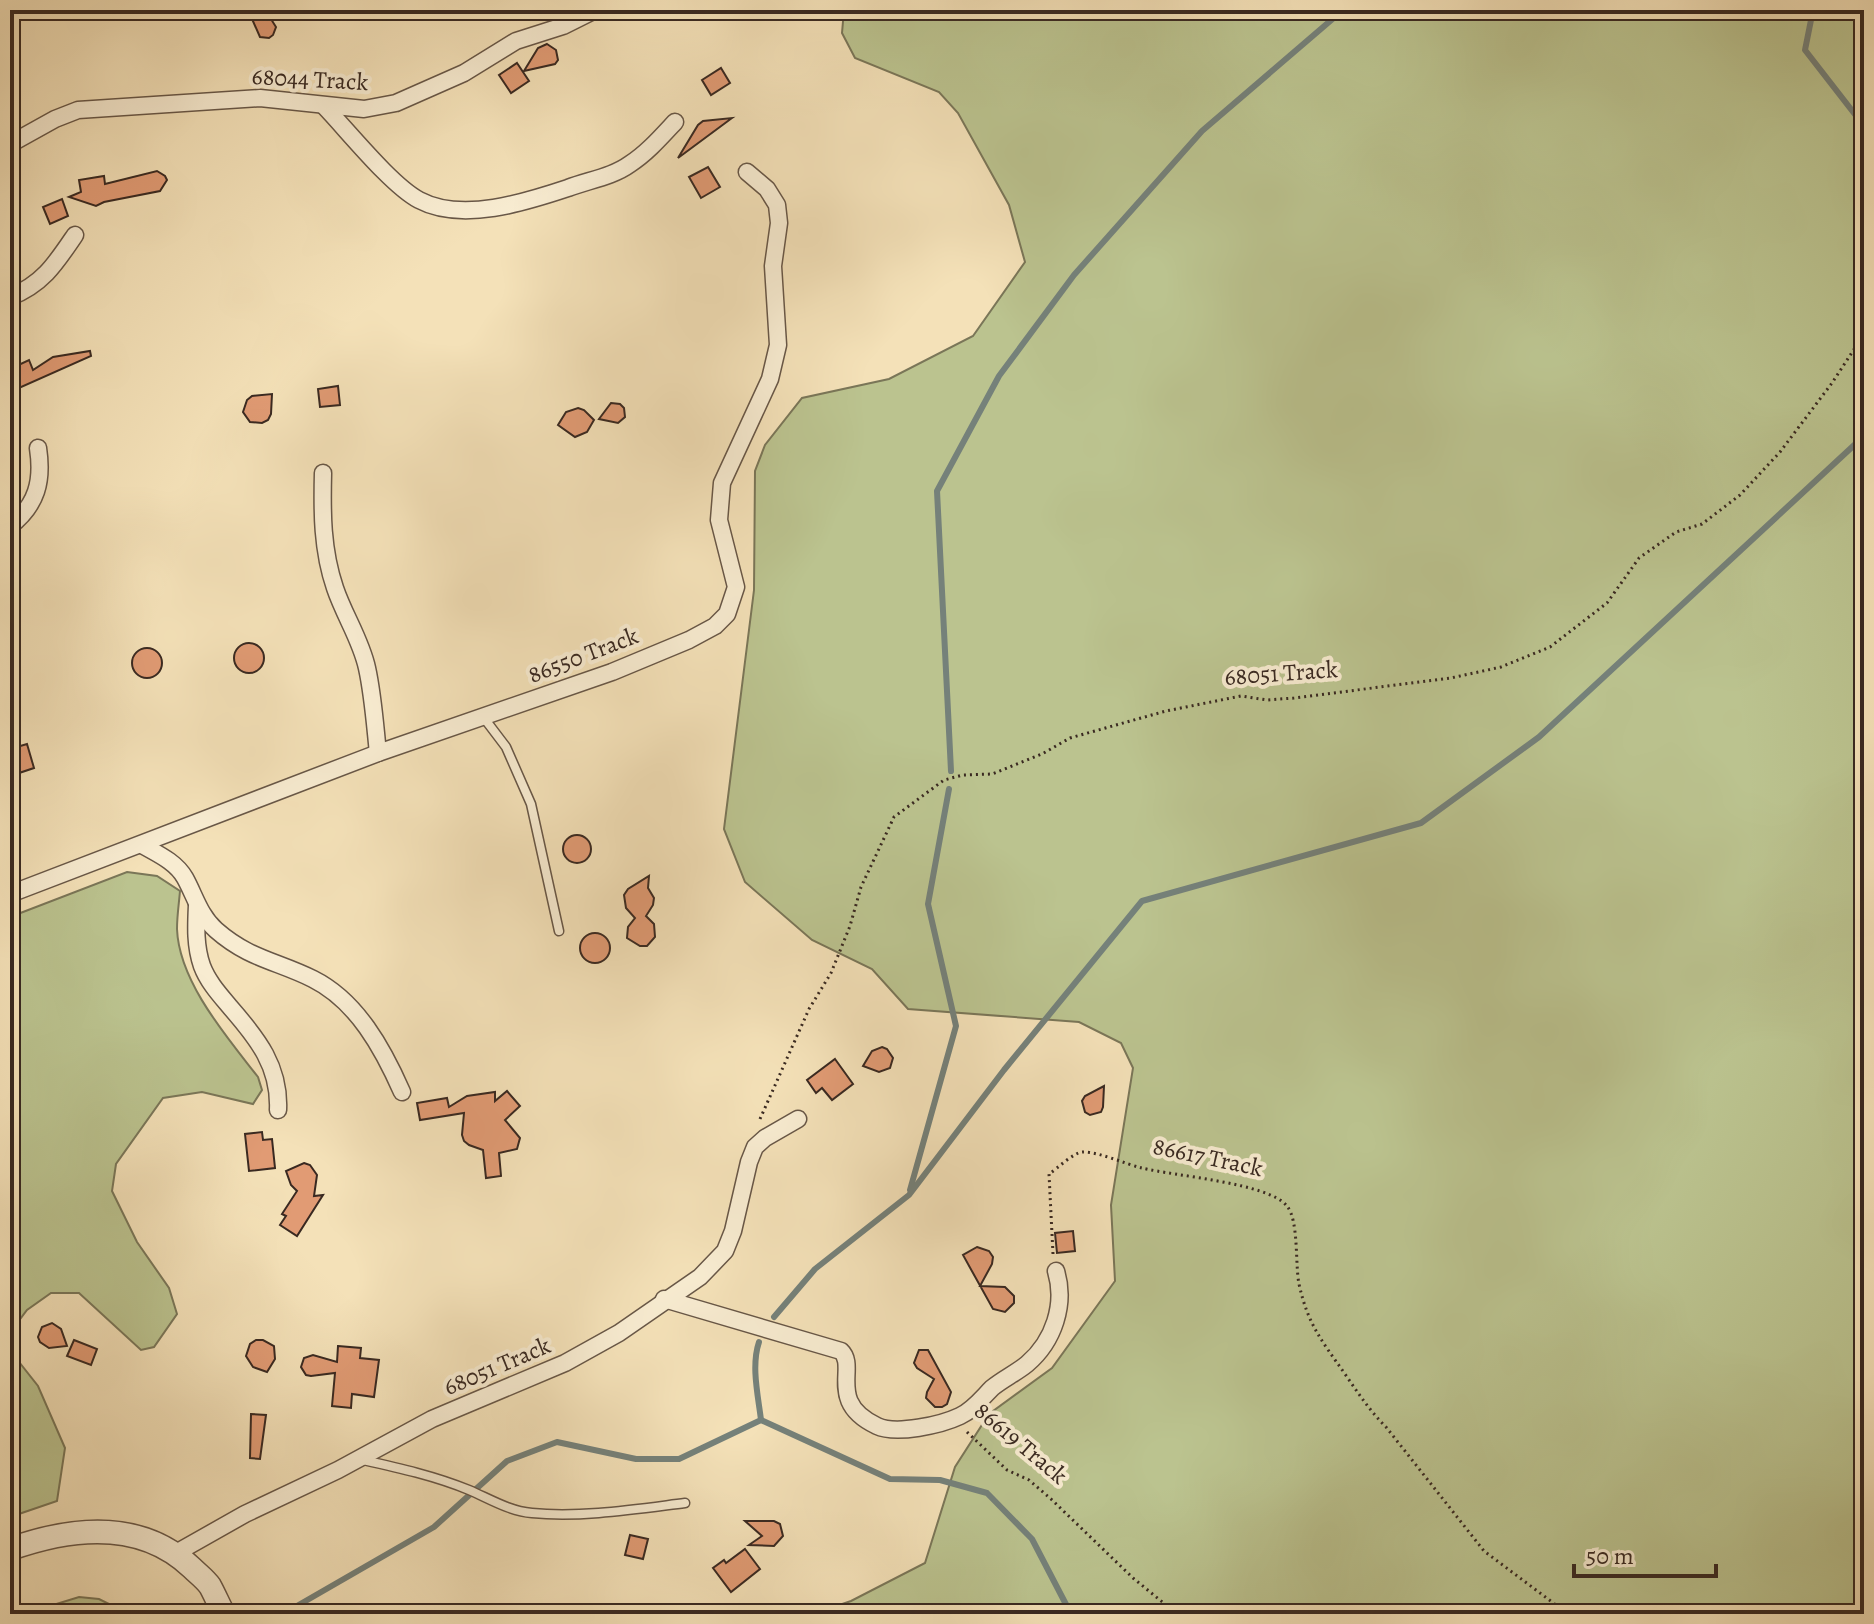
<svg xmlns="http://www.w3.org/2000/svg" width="1874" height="1624" font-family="Alegreya,serif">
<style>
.green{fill:#bbc38f;stroke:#7a7658;stroke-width:2}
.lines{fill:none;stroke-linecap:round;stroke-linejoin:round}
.stream{stroke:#75817a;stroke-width:6}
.building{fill:#e19b74;stroke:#392921;stroke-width:2}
.service-casing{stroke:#685747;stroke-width:11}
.minor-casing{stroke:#685747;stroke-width:19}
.tertiary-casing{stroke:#685747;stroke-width:25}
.path{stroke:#392921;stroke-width:3;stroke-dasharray:2 4;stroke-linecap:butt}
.service{stroke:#f8ecd1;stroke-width:8}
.minor{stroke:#f8ecd1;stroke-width:16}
.tertiary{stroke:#f8ecd1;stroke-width:22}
.labels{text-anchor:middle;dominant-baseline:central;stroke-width:8;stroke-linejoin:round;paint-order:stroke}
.street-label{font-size:24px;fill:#392921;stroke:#f8ecd1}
</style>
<rect width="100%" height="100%" fill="#f4e1b8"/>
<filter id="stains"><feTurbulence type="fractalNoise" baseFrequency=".0025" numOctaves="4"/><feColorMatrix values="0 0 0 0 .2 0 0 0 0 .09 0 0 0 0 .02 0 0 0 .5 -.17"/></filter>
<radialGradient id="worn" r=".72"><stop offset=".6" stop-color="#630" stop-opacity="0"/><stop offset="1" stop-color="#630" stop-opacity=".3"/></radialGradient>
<g class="green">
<path d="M 844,10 L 1864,10 L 1864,1614 L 813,1614 L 851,1601 L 925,1563 L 955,1467 L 989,1414 L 1052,1368 L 1115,1281 L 1111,1205 L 1133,1068 L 1121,1043 L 1079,1022 L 908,1009 L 872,969 L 812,940 L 745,882 L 724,829 L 754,590 L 755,471 L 765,445 L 802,398 L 889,379 L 973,336 L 1025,262 L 1009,205 L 958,113 L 939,92 L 855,58 L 842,33 Z"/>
<path d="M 127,872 L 157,876 L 180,891 C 179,903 177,916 177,929 C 179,982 227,1037 258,1077 L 262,1090 L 253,1104 L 202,1092 L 163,1098 L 116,1164 L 112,1191 L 137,1242 L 169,1288 L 177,1314 L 154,1347 L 141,1350 L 79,1293 L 51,1293 L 27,1310 L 15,1326 L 12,1353 L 38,1386 L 65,1448 L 57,1501 L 10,1517 L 10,917 Z"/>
<path d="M 79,1597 L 99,1599 L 129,1614 L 38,1614 L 50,1606 Z"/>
</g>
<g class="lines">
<g class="stream">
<path d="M 1813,10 L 1805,50 L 1864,126"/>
<path d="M 951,771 L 937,491 L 999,376 L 1074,275 L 1202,131 L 1343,10"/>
<path d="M 910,1190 L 956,1026 L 928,904 L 949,789"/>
<path d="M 774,1317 L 815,1269 L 909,1195 L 1004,1070 L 1142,901 L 1421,823 L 1539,737 L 1864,436"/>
<path d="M 761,1420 L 890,1479 L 940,1480 L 987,1493 L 1032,1539 L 1071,1614"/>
<path d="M 283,1614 L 434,1527 L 507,1461 L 557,1442 L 636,1459 L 679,1459 L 761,1420 C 758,1395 751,1366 759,1342"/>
</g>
</g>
<g class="building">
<path d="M 249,12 L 271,19 L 276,27 L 273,35 L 269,38 L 260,37 Z"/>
<path d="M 547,44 L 556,50 L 558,60 L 555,64 L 524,71 L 538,48 Z"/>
<path d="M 517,63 L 529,81 L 511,93 L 499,75 Z"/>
<path d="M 721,68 L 730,83 L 711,95 L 702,80 Z"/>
<path d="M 732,118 L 678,158 L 698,125 L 703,121 Z"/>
<path d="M 708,167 L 720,187 L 701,198 L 689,177 Z"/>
<path d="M 157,171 L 165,176 L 167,180 L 160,191 L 104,202 L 96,206 L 69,197 L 81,192 L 79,180 L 104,176 L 105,184 Z"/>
<path d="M 62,199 L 68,216 L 50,224 L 43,207 Z"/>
<path d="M 90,351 L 91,356 L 10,392 L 10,369 L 29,360 L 33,370 L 53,357 Z"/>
<path d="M 338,386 L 340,405 L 320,407 L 318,389 Z"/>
<path d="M 272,394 L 271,414 L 268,420 L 262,423 L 250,422 L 243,412 L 247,400 L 252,396 Z"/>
<path d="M 611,403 L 620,404 L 624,408 L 625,417 L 618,423 L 599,419 Z"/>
<path d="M 578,408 L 584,410 L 594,420 L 587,432 L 575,437 L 558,425 L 566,412 Z"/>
<circle cx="249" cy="658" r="15"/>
<circle cx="147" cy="663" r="15"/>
<path d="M 27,744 L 34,768 L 10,776 L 10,749 Z"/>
<circle cx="577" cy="849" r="14"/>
<path d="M 649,876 L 648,888 L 654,898 L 653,905 L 646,916 L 654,924 L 655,937 L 647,946 L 640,946 L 627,938 L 628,927 L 635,918 L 626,908 L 624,895 L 628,889 Z"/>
<circle cx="595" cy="948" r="15"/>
<path d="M 882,1047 L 887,1049 L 893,1058 L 890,1068 L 879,1072 L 863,1066 L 872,1051 Z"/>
<path d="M 835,1059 L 853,1084 L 832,1100 L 822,1088 L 816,1093 L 807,1080 Z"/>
<path d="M 1104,1086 L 1103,1107 L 1101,1112 L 1090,1115 L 1085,1112 L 1082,1101 L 1085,1096 Z"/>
<path d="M 507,1091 L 520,1106 L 505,1120 L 520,1138 L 517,1149 L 499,1153 L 501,1176 L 486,1178 L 483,1150 L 469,1145 L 464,1141 L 462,1135 L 464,1113 L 420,1120 L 417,1103 L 447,1098 L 449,1107 L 467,1096 L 495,1092 L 495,1101 Z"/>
<path d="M 262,1132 L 263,1140 L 272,1139 L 275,1168 L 249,1171 L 245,1134 Z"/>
<path d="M 304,1163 L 310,1165 L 317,1175 L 314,1196 L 323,1195 L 297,1236 L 280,1225 L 286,1216 L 282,1214 L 297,1191 L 291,1185 L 286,1171 Z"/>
<path d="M 1073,1231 L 1075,1251 L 1057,1253 L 1055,1233 Z"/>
<path d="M 977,1247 L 989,1251 L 993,1257 L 992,1264 L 980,1286 L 1005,1287 L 1014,1296 L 1014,1303 L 1005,1312 L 993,1309 L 963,1255 Z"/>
<path d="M 52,1323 L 61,1329 L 67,1346 L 49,1348 L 40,1342 L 38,1337 L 42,1327 Z"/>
<path d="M 74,1340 L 97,1349 L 91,1365 L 67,1356 Z"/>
<path d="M 256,1340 L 263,1340 L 274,1346 L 275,1359 L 267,1372 L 253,1367 L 246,1356 L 250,1344 Z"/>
<path d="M 338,1346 L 361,1348 L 360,1358 L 379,1360 L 374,1397 L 352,1394 L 351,1408 L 332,1406 L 335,1373 L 311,1376 L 306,1375 L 301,1367 L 304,1358 L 313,1355 L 337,1362 Z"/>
<path d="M 919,1350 L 928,1350 L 951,1392 L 947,1404 L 942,1407 L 935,1407 L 926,1398 L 927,1392 L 934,1379 L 917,1368 L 914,1363 Z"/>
<path d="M 251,1414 L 266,1415 L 260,1459 L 250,1458 Z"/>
<path d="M 745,1521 L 774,1521 L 780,1524 L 783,1536 L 774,1546 L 749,1545 L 762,1536 Z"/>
<path d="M 630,1535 L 648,1539 L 643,1559 L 625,1555 Z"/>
<path d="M 745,1549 L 760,1569 L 731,1592 L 713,1568 L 724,1560 L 726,1563 Z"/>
</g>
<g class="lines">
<g class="service-casing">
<g id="service">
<path d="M 484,718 L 506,747 L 531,804 L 559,931"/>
<path d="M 363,1460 C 399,1468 435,1476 469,1490 C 490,1499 509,1511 532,1513 C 580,1518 637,1509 685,1503"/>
</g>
</g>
<g class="minor-casing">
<g id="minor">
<path d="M 324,106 C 348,131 391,185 419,200 C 462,223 526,202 568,188 C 589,180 612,177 630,164 C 647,153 661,137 675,122"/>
<path d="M 10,144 L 55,119 L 78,110 L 260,98 L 364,109 L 396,103 L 464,73 L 516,41 L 563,26 L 595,10"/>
<path d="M 10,297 C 43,284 56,263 75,235"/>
<path d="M 323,473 C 322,512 322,550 335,588 C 344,615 361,640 367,668 C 373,695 375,725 378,753"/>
<path d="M 10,526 C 37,505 43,481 38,448"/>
<path d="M 142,845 C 158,854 176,862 185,878 C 195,896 200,916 216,930 C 249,959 277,961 313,979 C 357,1001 383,1049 402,1092"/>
<path d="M 10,894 L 378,753 L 612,672 L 689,640 L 715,626 L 727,614 L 736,587 L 719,520 L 722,483 L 770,379 L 778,345 L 773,266 L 779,223 L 777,205 L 767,189 L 747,172"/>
<path d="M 197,905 C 196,926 195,946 202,966 C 208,982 220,995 230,1007 C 258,1039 280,1067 278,1110"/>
<path d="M 664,1299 L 841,1351 C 858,1367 826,1402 877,1426 C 896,1435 941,1425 960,1416 C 973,1410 982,1398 992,1388 C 1003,1379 1016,1373 1027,1364 C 1054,1341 1066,1304 1056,1271"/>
<path d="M 176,1553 L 245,1514 L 338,1470 L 432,1419 L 565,1363 L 619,1333 L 700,1277 L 725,1251 L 733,1231 L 749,1162 L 755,1147 L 765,1138 L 798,1119"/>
</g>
</g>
<g class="tertiary-casing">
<path id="tertiary" d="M 10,1549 C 72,1527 141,1519 192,1568 C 198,1574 205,1579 210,1586 C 215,1595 219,1605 224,1614"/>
</g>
<g class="path">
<path d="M 760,1119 L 809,1009 L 831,973 L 850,926 L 861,887 L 894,817 L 944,780 L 963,775 L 992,774 L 1042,754 L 1070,738 L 1166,711 L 1241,696 L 1267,700 L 1294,698 L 1451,678 L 1501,667 L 1550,647 L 1607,603 L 1639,558 L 1676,532 L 1702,524 L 1740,495 L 1780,452 L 1832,383 L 1864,334"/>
<path d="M 1053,1254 L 1049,1174 C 1058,1168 1074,1152 1083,1152 C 1100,1152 1125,1164 1142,1168 C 1174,1176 1269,1183 1287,1206 C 1299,1221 1295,1264 1299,1284 C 1308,1325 1322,1341 1345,1374 C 1358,1393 1370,1411 1386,1427 L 1484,1551 L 1568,1614"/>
<path d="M 967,1432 L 1007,1470 L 1029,1480 L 1051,1499 L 1133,1578 L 1177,1614"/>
</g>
<use href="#service" class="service"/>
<use href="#minor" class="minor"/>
<use href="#tertiary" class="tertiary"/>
</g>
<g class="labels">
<g class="street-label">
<text transform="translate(310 79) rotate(3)">68044 Track</text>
<text transform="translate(583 655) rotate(-21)">86550 Track</text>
<text transform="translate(1281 673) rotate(-4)">68051 Track</text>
<text transform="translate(1208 1157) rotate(12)">86617 Track</text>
<text transform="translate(497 1366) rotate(-23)">68051 Track</text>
<text transform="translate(1021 1443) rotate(40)">86619 Track</text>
</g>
</g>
<rect width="1874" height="1624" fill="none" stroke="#f4e1b8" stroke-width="40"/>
<rect x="12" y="12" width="1850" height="1600" fill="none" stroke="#392921" stroke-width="4"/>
<rect x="20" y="20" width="1834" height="1584" fill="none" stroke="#392921" stroke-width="2"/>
<path d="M1574 1564v12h142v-12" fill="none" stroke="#392921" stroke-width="4"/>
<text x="1586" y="1564" font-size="24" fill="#392921" stroke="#f8ecd1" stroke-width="6" paint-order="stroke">50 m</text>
<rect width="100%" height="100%" filter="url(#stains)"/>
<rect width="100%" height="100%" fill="url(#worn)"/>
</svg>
